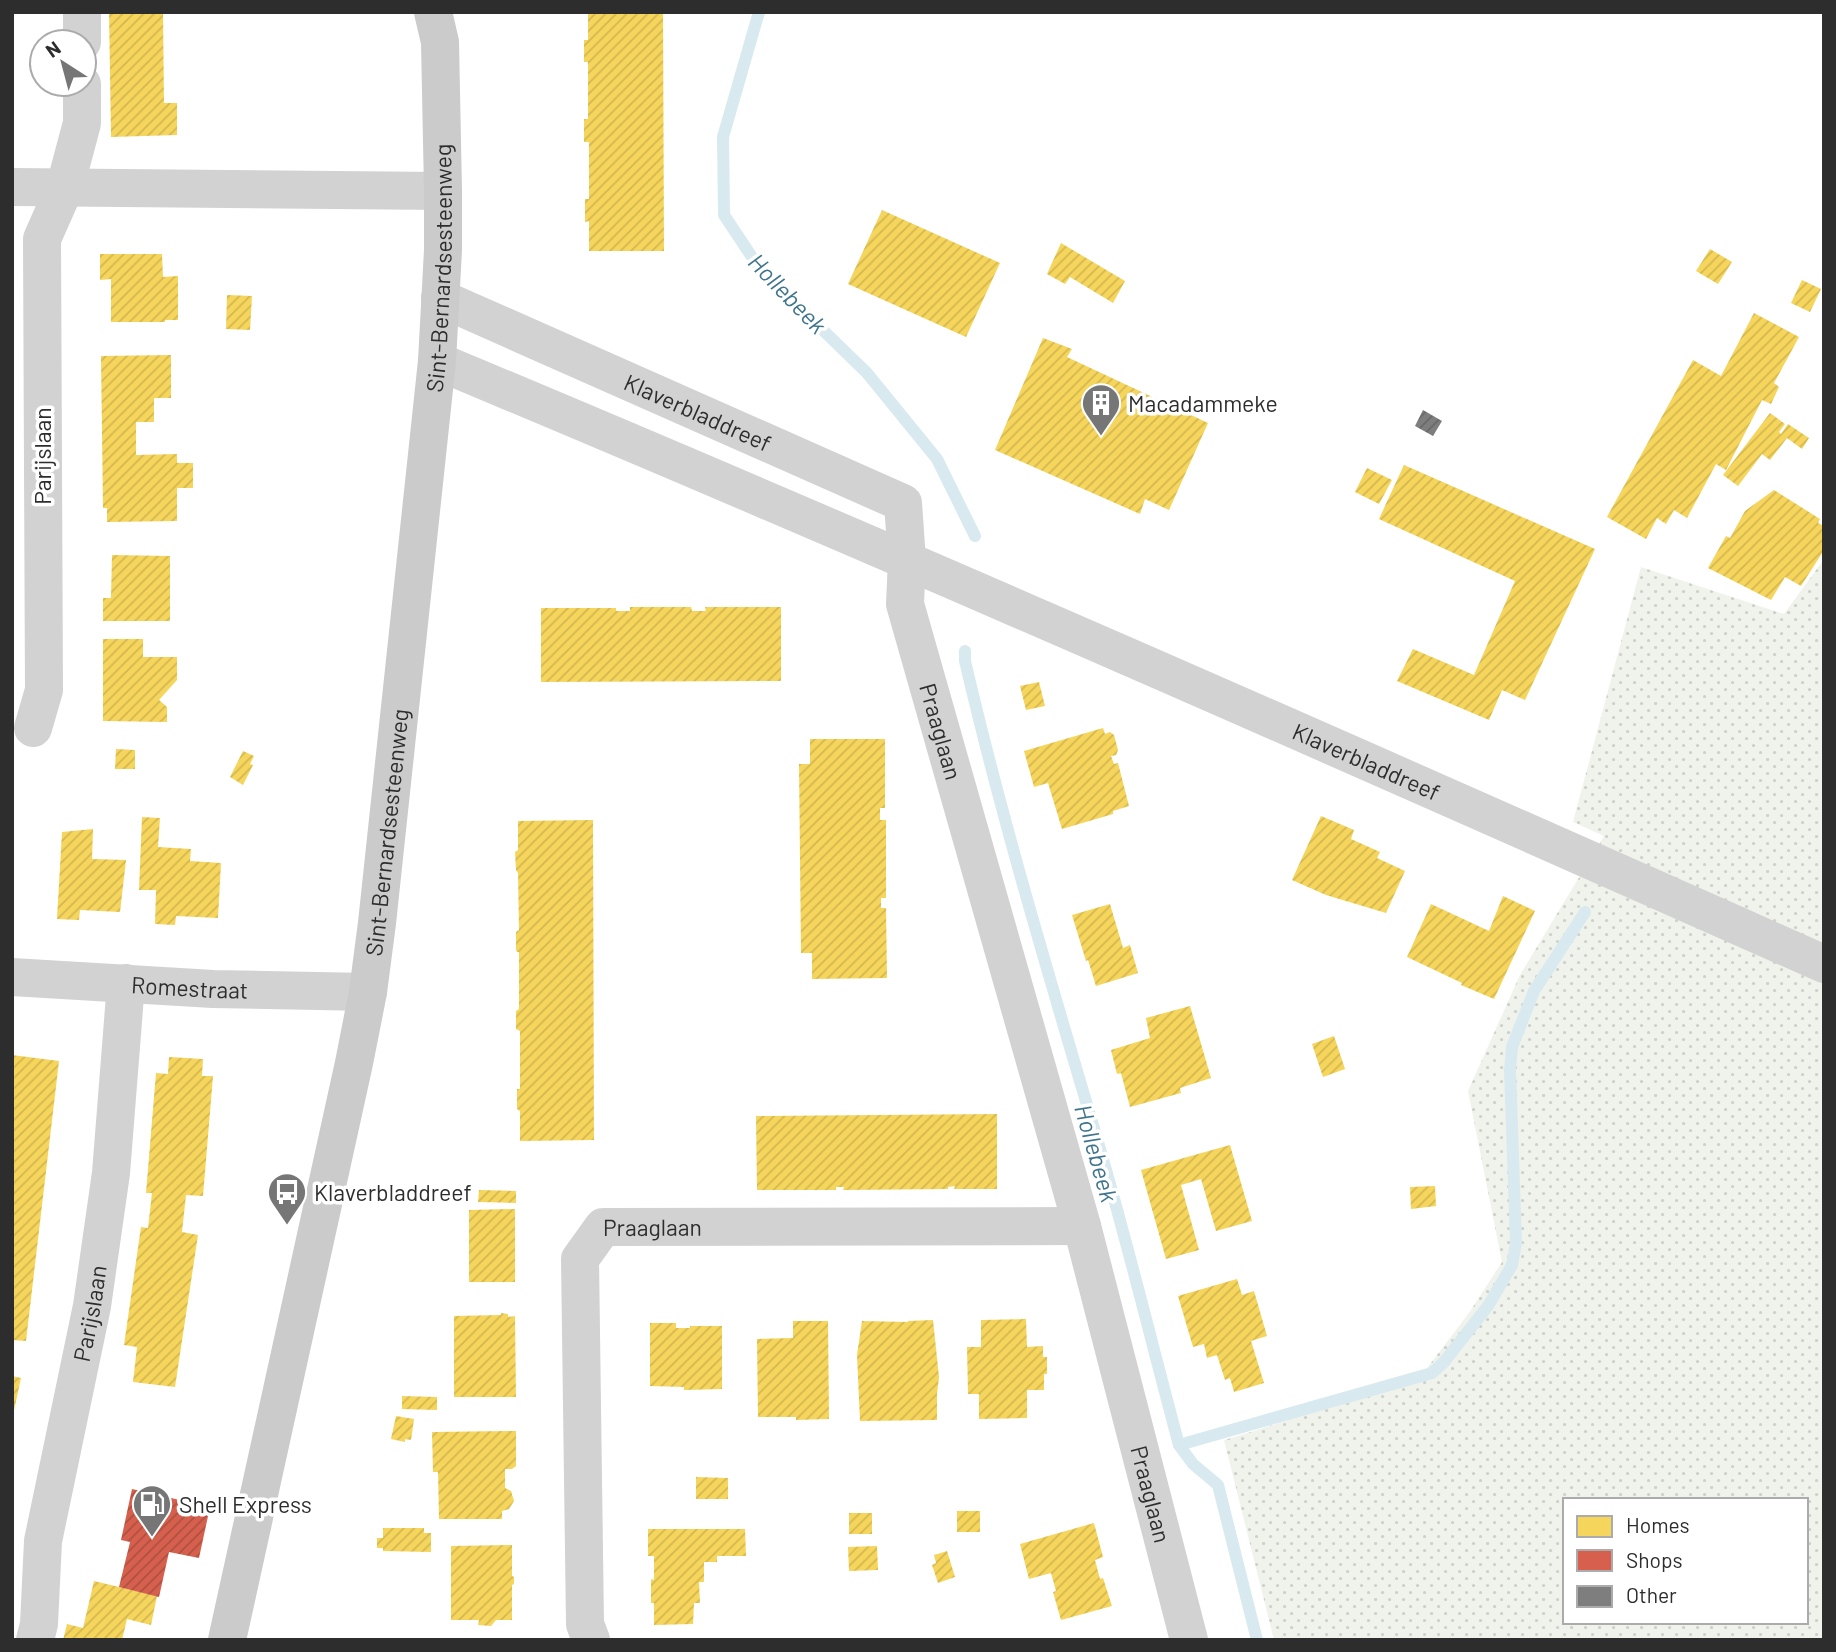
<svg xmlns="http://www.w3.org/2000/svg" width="1836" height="1652" font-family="Barlow,sans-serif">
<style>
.grass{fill:url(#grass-dots);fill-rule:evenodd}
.homes{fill:url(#homes-hatch)}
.shops{fill:url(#shops-hatch)}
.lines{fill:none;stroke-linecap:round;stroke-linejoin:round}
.stream{stroke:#d8e9f0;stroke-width:12}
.building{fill:url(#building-hatch)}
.street{stroke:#d2d2d2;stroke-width:38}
.secondary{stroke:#cbcbcb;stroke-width:38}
.labels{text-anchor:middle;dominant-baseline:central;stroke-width:7;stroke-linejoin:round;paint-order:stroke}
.street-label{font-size:23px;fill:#2d2d2d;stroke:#fff}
.poi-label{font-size:23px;fill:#2d2d2d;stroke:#fff;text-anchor:start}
.water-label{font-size:24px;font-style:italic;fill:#3e758c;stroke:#fff}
</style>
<defs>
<pattern id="grass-dots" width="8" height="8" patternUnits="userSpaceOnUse" patternTransform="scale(1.75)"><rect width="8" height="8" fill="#f0f3eb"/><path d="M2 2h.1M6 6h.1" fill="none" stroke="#ced1ca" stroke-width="1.8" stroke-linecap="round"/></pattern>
<pattern id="homes-hatch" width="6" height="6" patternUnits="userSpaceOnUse" patternTransform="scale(1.75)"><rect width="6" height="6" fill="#f6d55c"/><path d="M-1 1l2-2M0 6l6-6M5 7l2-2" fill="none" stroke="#d3b750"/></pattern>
<pattern id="shops-hatch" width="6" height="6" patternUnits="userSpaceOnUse" patternTransform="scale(1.75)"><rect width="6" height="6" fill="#d6604d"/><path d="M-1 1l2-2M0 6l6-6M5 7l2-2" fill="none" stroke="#ae5040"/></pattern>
<pattern id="building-hatch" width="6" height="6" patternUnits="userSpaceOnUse" patternTransform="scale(1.75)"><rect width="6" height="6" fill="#7e7e7e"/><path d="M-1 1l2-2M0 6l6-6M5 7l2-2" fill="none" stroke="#686868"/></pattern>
</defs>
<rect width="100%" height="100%" fill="#fff"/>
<path class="grass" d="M 1824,559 L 1824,1640 L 1274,1640 L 1224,1440 L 1254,1431 L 1421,1376 L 1469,1313 L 1502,1262 L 1468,1091 L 1520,975 L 1604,836 L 1573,822 L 1641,567 L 1784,614 ZM 1565,1500 L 1806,1500 L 1806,1622 L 1565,1622 Z"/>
<g class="homes">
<path d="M 109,12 L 163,12 L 164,103 L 177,103 L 177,135 L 111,137 Z"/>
<path d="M 588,12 L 663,12 L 664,251 L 589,251 L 589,221 L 585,222 L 585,199 L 589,199 L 589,142 L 584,142 L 584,119 L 588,119 L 588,62 L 584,62 L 584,40 L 588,40 Z"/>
<path d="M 882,210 L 1000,263 L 966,337 L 848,284 Z"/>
<path d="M 1061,243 L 1125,281 L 1113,303 L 1070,277 L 1065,284 L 1047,274 Z"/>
<path d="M 1710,249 L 1732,262 L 1718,284 L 1696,271 Z"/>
<path d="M 100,254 L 162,254 L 163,277 L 178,276 L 178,320 L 165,320 L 165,322 L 111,322 L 111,279 L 100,280 Z"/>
<path d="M 1802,280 L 1821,289 L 1810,312 L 1791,303 Z"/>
<path d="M 227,295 L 252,296 L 250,330 L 226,329 Z"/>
<path d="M 1754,313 L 1799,337 L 1774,383 L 1779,387 L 1771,404 L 1762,400 L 1726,470 L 1716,464 L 1687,518 L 1674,510 L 1666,524 L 1657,518 L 1646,539 L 1607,517 L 1693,360 L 1721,376 Z"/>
<path d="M 1043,338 L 1072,349 L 1067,357 L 1208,423 L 1169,510 L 1145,499 L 1140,514 L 995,450 Z"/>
<path d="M 171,355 L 171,398 L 154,398 L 154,422 L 136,422 L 136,455 L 177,454 L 177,463 L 193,463 L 193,488 L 177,488 L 177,521 L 107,522 L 107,508 L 103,508 L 101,356 Z"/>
<path d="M 1770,413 L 1785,424 L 1779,432 L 1781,434 L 1788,424 L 1809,438 L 1802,449 L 1787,438 L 1770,460 L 1762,454 L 1738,486 L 1723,475 Z"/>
<path d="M 1404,465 L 1595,549 L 1525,700 L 1502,690 L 1489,720 L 1397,681 L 1413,649 L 1474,675 L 1515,581 L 1379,519 Z"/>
<path d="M 1367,468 L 1392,480 L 1379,504 L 1355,492 Z"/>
<path d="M 1774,490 L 1820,519 L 1818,523 L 1824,526 L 1824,550 L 1801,586 L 1785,577 L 1771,600 L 1708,568 L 1726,536 L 1730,538 L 1745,511 Z"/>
<path d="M 112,555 L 170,556 L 170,621 L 103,621 L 103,598 L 111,598 Z"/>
<path d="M 630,607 L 691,607 L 692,611 L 706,611 L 705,607 L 781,607 L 781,681 L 541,682 L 541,608 L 616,608 L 616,611 L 630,611 Z"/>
<path d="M 103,639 L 143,639 L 143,657 L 177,657 L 177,680 L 159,700 L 167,707 L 167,722 L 103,721 Z"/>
<path d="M 1039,682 L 1045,706 L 1026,710 L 1020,686 Z"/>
<path d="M 1103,728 L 1105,734 L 1110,732 L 1114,735 L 1118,750 L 1116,755 L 1111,756 L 1114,764 L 1118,763 L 1129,806 L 1113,811 L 1113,814 L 1062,829 L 1048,783 L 1034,787 L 1024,751 Z"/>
<path d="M 810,739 L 885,739 L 885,808 L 880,808 L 880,820 L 886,820 L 886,898 L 881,898 L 881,908 L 886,908 L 887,978 L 812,979 L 812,953 L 801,953 L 799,764 L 810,764 Z"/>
<path d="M 116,749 L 135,750 L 135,769 L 115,769 Z"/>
<path d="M 243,751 L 254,756 L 250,764 L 253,765 L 243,785 L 230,777 Z"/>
<path d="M 1321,816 L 1354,830 L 1351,839 L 1380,852 L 1377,858 L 1405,871 L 1386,913 L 1326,895 L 1292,880 Z"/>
<path d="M 142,817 L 160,818 L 158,847 L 191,849 L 190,861 L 221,863 L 218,918 L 176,916 L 175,925 L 155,924 L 156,890 L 139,890 Z"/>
<path d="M 593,820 L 594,1140 L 520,1141 L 520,1111 L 517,1109 L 517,1089 L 520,1089 L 520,1031 L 516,1029 L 516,1011 L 519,1009 L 519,952 L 517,952 L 516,950 L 516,932 L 519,930 L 518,873 L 516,870 L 515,852 L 518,850 L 518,821 Z"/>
<path d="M 93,829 L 92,859 L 126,860 L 120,912 L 80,910 L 79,920 L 57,919 L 62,832 Z"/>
<path d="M 1503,896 L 1535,911 L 1494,999 L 1461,985 L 1462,983 L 1407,957 L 1431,904 L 1489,931 Z"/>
<path d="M 1110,904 L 1123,948 L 1130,945 L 1138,973 L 1096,986 L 1088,960 L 1086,961 L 1072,915 Z"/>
<path d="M 1190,1006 L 1211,1078 L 1180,1088 L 1181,1093 L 1130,1107 L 1121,1073 L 1117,1074 L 1111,1050 L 1150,1038 L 1146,1018 Z"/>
<path d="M 1334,1036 L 1345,1069 L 1323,1077 L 1312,1044 Z"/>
<path d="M 12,1055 L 59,1061 L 26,1341 L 12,1340 Z"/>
<path d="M 169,1057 L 203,1059 L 202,1076 L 213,1076 L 203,1196 L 186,1195 L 182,1232 L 198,1235 L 175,1387 L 133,1382 L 137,1347 L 124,1345 L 141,1227 L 148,1228 L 152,1193 L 146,1193 L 156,1073 L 168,1074 Z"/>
<path d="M 997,1114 L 997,1189 L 954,1189 L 955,1186 L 948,1187 L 948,1189 L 843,1190 L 844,1187 L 836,1187 L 836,1190 L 757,1190 L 756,1116 Z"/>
<path d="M 1230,1145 L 1252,1221 L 1216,1231 L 1201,1179 L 1181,1185 L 1199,1250 L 1166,1259 L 1141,1170 Z"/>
<path d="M 1435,1186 L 1436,1206 L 1411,1209 L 1410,1187 Z"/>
<path d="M 479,1190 L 516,1191 L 516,1203 L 478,1202 Z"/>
<path d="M 515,1209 L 515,1282 L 469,1282 L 469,1210 Z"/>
<path d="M 1237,1279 L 1242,1295 L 1254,1291 L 1267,1336 L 1251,1341 L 1264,1383 L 1234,1392 L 1230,1378 L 1225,1380 L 1217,1355 L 1207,1358 L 1204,1344 L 1193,1347 L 1178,1296 Z"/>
<path d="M 501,1313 L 508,1314 L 508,1317 L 515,1316 L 516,1397 L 454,1397 L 454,1316 L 501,1315 Z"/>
<path d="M 1026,1319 L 1027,1347 L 1043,1346 L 1043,1357 L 1047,1357 L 1047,1374 L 1044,1374 L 1044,1390 L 1027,1390 L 1027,1418 L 979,1419 L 979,1394 L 968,1394 L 967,1347 L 981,1347 L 981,1320 Z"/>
<path d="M 933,1320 L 939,1377 L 937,1394 L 937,1420 L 860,1421 L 857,1355 L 862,1321 L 908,1322 L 908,1321 Z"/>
<path d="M 793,1321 L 828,1321 L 829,1419 L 796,1420 L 796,1417 L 758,1417 L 757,1339 L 793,1338 Z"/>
<path d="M 650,1323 L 676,1323 L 676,1328 L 690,1328 L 690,1326 L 722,1326 L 722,1389 L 684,1390 L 684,1387 L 650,1386 Z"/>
<path d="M 12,1376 L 21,1378 L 13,1415 L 12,1415 Z"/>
<path d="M 402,1396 L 437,1397 L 437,1410 L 402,1409 Z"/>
<path d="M 396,1416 L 414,1419 L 411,1440 L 405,1439 L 405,1442 L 391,1439 Z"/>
<path d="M 516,1431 L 516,1466 L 512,1469 L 505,1469 L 505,1488 L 511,1491 L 514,1501 L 509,1509 L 502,1511 L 502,1519 L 439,1519 L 438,1472 L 433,1472 L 432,1432 Z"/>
<path d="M 696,1477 L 728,1478 L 728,1499 L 696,1499 Z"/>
<rect x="957" y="1511" width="23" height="21"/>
<rect x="849" y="1513" width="23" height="21"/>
<path d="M 1094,1523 L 1103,1557 L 1095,1560 L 1100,1579 L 1103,1578 L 1112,1606 L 1061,1620 L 1053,1592 L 1056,1591 L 1051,1573 L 1029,1579 L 1020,1544 Z"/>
<path d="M 383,1528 L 424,1528 L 424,1533 L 431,1533 L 431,1552 L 383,1551 L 383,1548 L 377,1548 L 377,1538 L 383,1538 Z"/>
<path d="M 648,1529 L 745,1529 L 746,1556 L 717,1556 L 717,1562 L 704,1562 L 704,1582 L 699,1582 L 700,1603 L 694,1603 L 693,1624 L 654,1625 L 654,1603 L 651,1603 L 651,1579 L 654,1580 L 654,1556 L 648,1556 Z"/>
<path d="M 512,1545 L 512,1576 L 514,1577 L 514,1584 L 512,1585 L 512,1620 L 496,1620 L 491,1626 L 478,1625 L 479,1620 L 451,1620 L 451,1546 Z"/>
<path d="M 877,1546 L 878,1570 L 849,1571 L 848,1547 Z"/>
<path d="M 947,1551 L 955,1577 L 938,1583 L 932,1565 L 936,1563 L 934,1555 Z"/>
<path d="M 94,1581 L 157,1596 L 151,1625 L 127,1619 L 122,1640 L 63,1640 L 67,1624 L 83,1628 Z"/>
</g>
<path class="shops" d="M 132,1489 L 210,1507 L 199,1558 L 169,1552 L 159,1597 L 119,1587 L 130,1542 L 121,1540 Z"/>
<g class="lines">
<g class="stream">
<path d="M 759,12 L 723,137 L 724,215 L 760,269 L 867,373 L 937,459 L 975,536"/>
<path d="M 965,651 L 965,661 C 1002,820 1049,976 1095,1132 C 1126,1236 1151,1341 1179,1445 L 1193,1464 L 1218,1485 L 1257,1640"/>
<path d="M 1179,1445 L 1432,1373 L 1444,1362 L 1488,1306 L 1512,1265 L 1516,1243 L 1510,1070 L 1512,1047 L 1534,991 L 1585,912"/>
</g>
</g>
<path class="building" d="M 1423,410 L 1442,421 L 1433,436 L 1415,426 Z"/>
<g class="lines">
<g class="street">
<path d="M 82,12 L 82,42"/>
<path d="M 12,187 L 443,191"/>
<path id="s1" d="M 440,298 L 903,503 L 907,560 L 905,604 L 1082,1226 L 1189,1640"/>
<path id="s2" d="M 437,361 C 902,555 1363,759 1824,964"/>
<path d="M 33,728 L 44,690 L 42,239 L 65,187 L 82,123 L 82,84"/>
<path id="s3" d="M 12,977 L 213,989 L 368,992"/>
<path id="s4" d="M 35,1640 L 39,1624 L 43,1541 L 92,1306 L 111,1173 L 126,983"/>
<path id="s5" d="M 591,1640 L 585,1624 L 580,1259 L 603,1227 L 1082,1226"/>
</g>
<path class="secondary" id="s6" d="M 227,1640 L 354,1063 L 368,992 L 377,923 L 437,361 L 443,250 L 443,191 L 440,42 L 433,12"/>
</g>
<defs>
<g id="building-pin" transform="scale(2.0125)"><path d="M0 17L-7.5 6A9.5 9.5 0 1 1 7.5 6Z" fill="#767676" stroke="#fff"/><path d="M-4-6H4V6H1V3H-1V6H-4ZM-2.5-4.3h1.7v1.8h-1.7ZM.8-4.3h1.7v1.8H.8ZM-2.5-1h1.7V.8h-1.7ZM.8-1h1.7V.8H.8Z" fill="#fff"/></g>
<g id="bus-pin" transform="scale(2.0125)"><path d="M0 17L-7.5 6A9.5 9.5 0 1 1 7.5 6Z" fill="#767676" stroke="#fff"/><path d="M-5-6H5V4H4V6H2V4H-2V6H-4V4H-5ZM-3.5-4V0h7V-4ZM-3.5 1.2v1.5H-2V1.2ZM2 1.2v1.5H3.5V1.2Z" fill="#fff"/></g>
<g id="fuel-pin" transform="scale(2.0125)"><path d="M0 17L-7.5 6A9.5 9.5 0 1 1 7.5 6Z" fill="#767676" stroke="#fff"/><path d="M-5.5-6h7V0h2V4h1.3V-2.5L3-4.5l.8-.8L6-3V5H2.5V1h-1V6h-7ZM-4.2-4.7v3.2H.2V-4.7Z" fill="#fff"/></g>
</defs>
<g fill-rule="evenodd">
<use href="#building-pin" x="1101" y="403"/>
<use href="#bus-pin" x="287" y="1192"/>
<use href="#fuel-pin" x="152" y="1504"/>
</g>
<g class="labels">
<g class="street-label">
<text stroke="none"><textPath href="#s6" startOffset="1391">Sint-Bernardsesteenweg</textPath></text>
<text stroke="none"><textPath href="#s1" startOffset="282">Klaverbladdreef</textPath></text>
<text transform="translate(42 456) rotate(-90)">Parijslaan</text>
<text stroke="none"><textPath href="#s1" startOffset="740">Praaglaan</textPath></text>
<text stroke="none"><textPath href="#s2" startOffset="1012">Klaverbladdreef</textPath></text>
<text stroke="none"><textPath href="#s6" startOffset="824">Sint-Bernardsesteenweg</textPath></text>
<text stroke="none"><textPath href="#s3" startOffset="178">Romestraat</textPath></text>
<text stroke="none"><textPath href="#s5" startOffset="471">Praaglaan</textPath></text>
<text stroke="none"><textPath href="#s4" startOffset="332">Parijslaan</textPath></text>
<text stroke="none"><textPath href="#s1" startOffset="1531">Praaglaan</textPath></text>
</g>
<g class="poi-label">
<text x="1128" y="403">Macadammeke</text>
<text x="314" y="1192">Klaverbladdreef</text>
<text x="179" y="1504">Shell Express</text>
</g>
<g class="water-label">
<text transform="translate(788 293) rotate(46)">Hollebeek</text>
<text transform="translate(1097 1153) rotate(74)">Hollebeek</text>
</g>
</g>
<rect width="1836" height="1652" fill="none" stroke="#2d2d2d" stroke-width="28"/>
<rect x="1563" y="1498" width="245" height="126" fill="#ffffff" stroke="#ababab" stroke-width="2"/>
<rect x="1577" y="1516" width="35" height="21" fill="#f6d55c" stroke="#ababab" stroke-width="2"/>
<text x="1626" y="1533" font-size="21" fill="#2d2d2d">Homes</text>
<rect x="1577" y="1550" width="35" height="21" fill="#d6604d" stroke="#ababab" stroke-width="2"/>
<text x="1626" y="1568" font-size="21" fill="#2d2d2d">Shops</text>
<rect x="1577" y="1586" width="35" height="21" fill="#7e7e7e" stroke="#ababab" stroke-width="2"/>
<text x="1626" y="1603" font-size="21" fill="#2d2d2d">Other</text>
<g transform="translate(63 63) rotate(324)"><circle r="33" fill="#ffffff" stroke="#ababab" stroke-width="2"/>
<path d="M0-5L12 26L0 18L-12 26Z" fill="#767676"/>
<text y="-10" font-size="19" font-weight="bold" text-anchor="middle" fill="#2d2d2d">N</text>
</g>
</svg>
